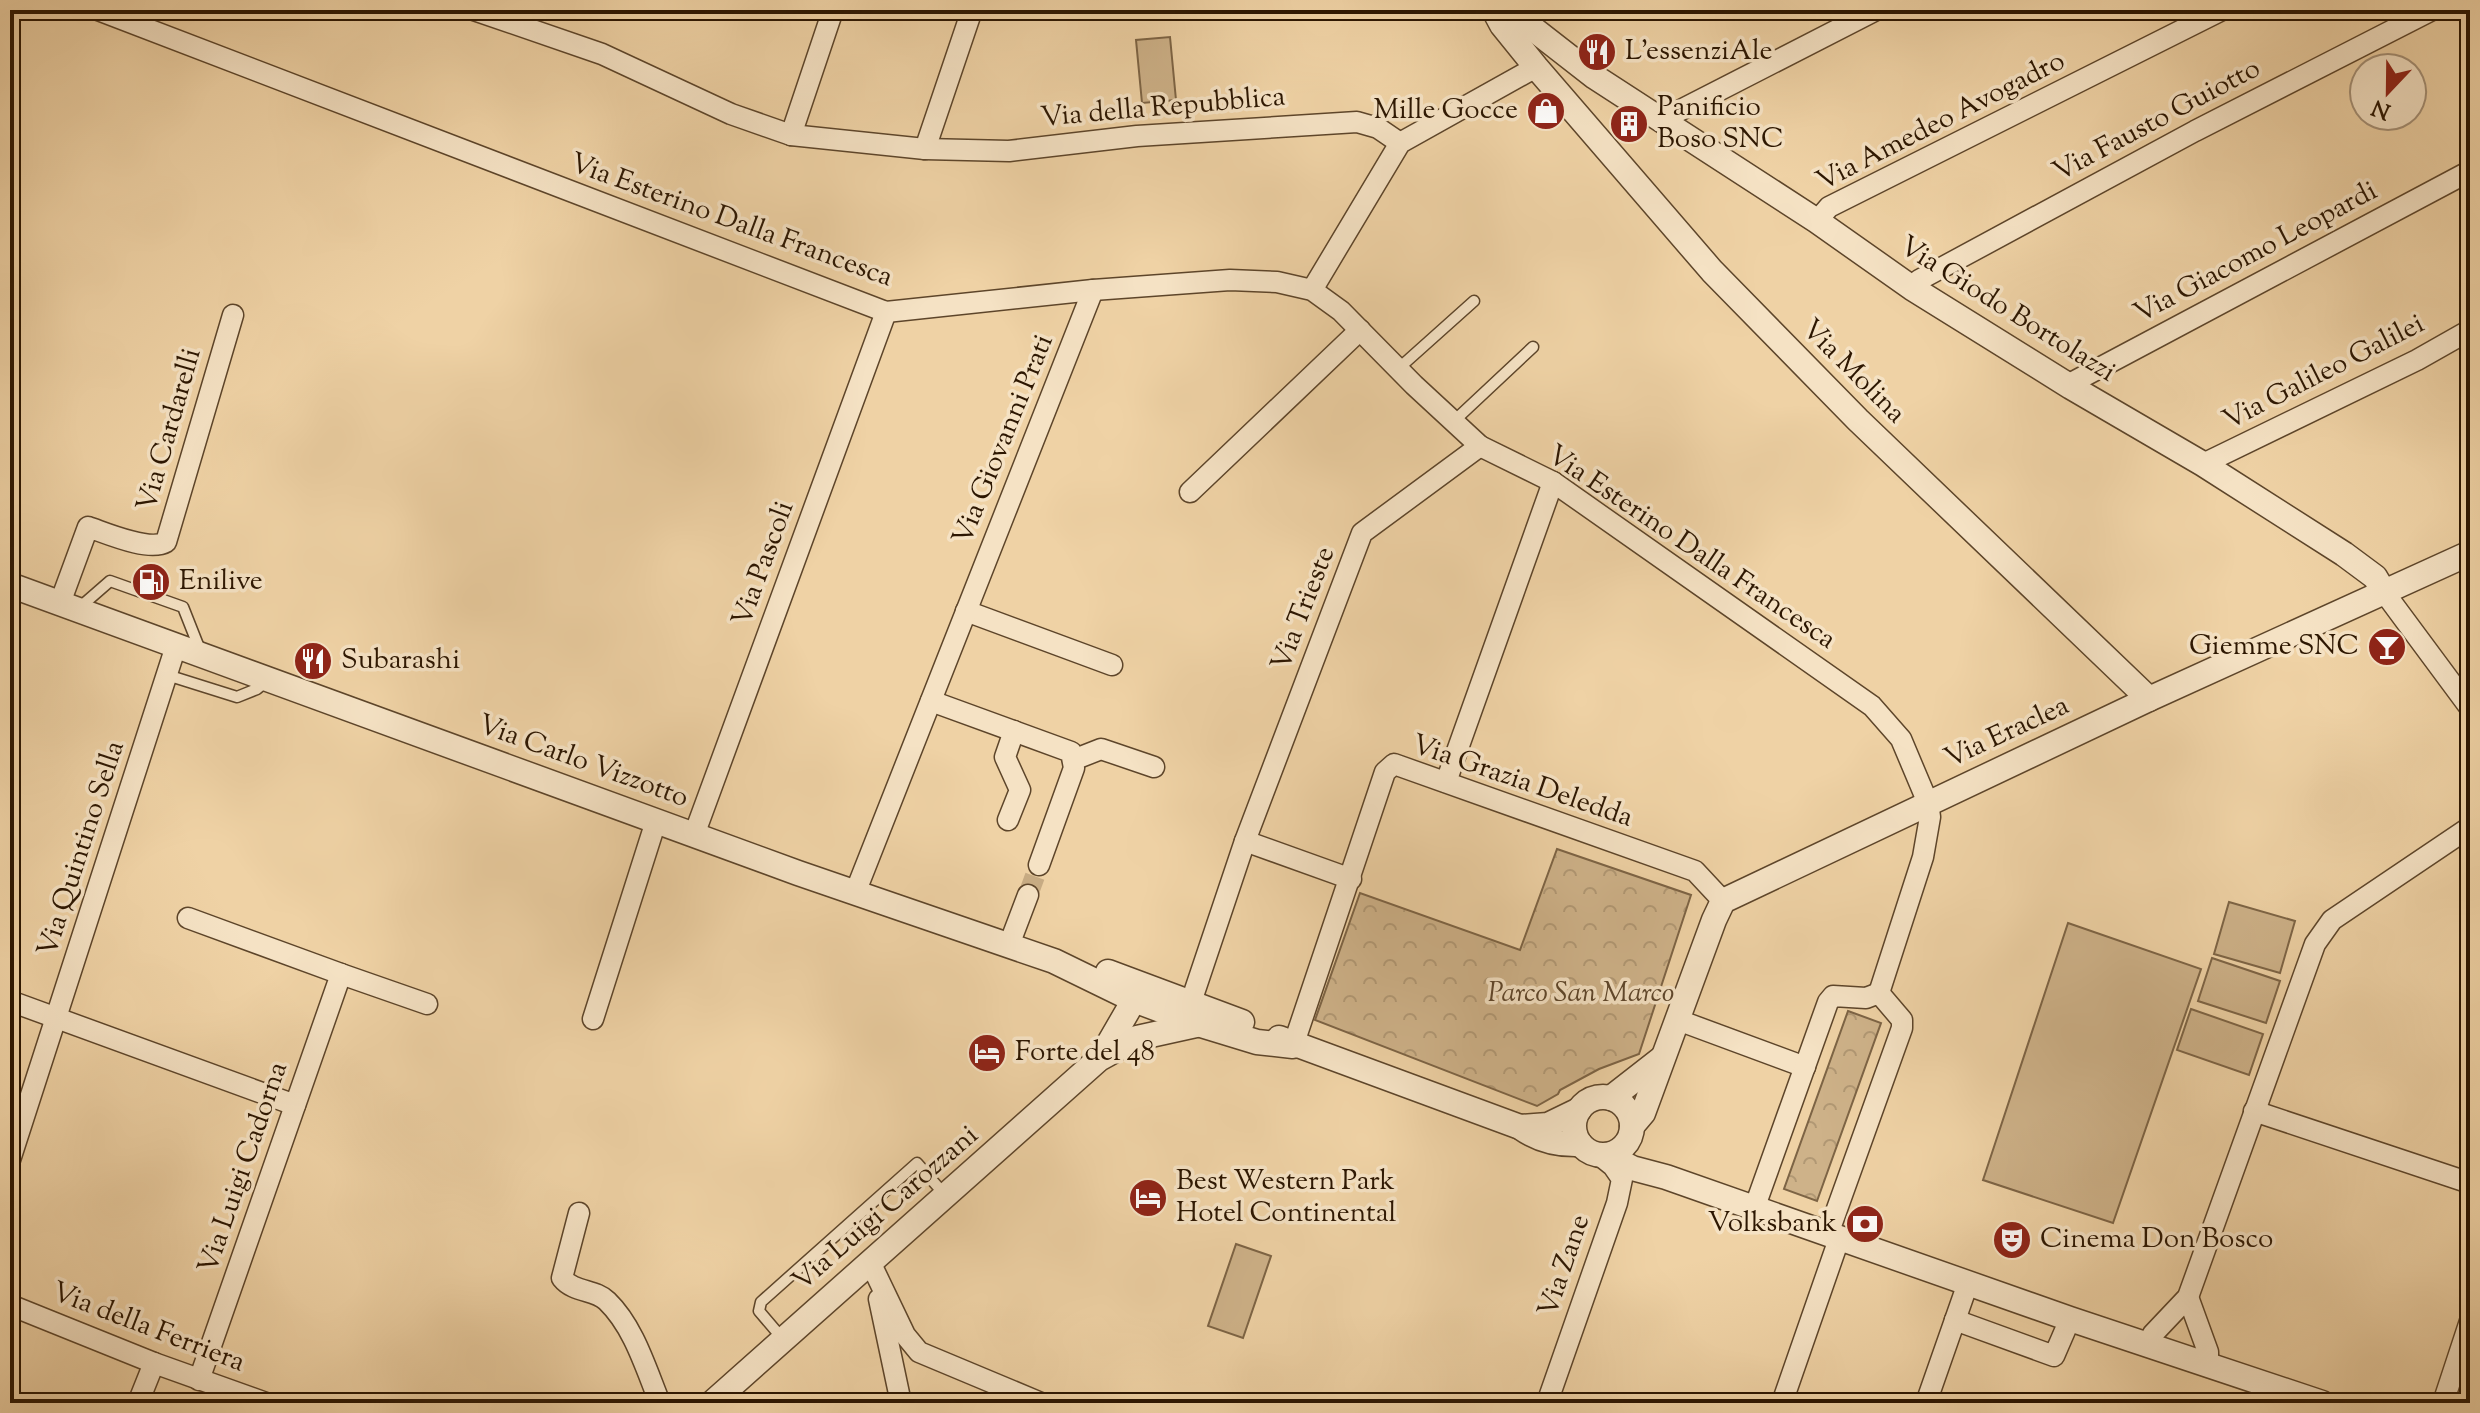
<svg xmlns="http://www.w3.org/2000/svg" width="2480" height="1413" font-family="'Sorts Mill Goudy',serif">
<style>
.forest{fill:url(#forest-crowns);stroke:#7d6445;stroke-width:2}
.pitch{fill:#ceb289;stroke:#7d6445;stroke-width:2}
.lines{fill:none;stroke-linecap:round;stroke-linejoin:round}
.minor-tunnel{stroke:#c8ac84;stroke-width:20;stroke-dasharray:20 10;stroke-linecap:butt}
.service-casing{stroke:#5d452a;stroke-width:13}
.minor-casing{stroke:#5d452a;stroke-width:23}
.tertiary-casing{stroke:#5d452a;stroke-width:27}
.service{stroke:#f5e2c4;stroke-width:10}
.minor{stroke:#f5e2c4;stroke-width:20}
.tertiary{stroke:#f5e2c4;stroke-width:24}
.labels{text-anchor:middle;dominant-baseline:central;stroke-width:7;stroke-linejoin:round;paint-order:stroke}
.poi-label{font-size:28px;fill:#2c1601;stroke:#f5e2c4;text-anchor:start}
.street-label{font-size:28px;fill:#2c1601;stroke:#f5e2c4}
.park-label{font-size:28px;font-style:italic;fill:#5d452a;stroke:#f5e2c4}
</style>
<defs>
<pattern id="forest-crowns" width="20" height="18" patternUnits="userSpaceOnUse" patternTransform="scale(2)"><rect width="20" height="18" fill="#ceb289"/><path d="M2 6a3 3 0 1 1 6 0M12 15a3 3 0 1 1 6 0" fill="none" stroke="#b19874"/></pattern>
</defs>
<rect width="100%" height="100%" fill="#efd2a5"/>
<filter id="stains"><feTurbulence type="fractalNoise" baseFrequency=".0025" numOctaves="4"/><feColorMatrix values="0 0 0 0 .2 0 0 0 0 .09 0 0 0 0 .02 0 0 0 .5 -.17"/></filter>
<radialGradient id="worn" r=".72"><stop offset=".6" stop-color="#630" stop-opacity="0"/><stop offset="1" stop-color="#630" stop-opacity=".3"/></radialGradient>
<g class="forest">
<path d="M 1557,849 L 1691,895 L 1639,1054 L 1599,1069 L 1560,1090 L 1558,1094 L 1537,1106 L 1315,1020 L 1360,893 L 1520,950 Z"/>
<path d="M 1848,1011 L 1881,1023 L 1817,1201 L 1784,1189 Z"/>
</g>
<g class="pitch">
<path d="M 1170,37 L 1176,100 L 1142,103 L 1136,40 Z"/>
<path d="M 2229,902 L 2295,921 L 2280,973 L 2214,954 Z"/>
<path d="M 2068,923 L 2201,969 L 2113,1223 L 1983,1180 Z"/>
<path d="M 2212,958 L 2280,981 L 2266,1023 L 2198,1001 Z"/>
<path d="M 2191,1009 L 2263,1034 L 2249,1075 L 2177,1050 Z"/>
<path d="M 1236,1244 L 1271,1256 L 1243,1338 L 1208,1326 Z"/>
</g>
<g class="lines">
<path class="minor-tunnel" d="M 1028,895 L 1039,865"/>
<g class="service-casing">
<g id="service">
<path d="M 1398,369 L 1474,301"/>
<path d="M 1453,422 L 1533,347"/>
<path d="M 79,608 L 110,581 L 183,607 L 200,650"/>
<path d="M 167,675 L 237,697 L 257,689 L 268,680"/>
<path d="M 782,1338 L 759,1311 L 761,1302 L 917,1163 L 945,1195"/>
</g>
</g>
<g class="minor-casing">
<g id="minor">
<path d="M 98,10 L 886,312 L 1093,290 L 1230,280 L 1277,282 L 1312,290 L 1341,311 L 1414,385 L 1480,446 L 1553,482 L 1872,706 L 1901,739 L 1928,803 L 1930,817 L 1923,857 L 1879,993"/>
<path d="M 474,10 L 602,54 L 731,114 L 791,135 L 925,149 L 1009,151 L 1137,136 L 1357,122 L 1378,128 L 1400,143"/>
<path d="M 1664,121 L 1673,114 L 1876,10"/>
<path d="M 791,135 L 833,10"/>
<path d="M 925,149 L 972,10"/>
<path d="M 1817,221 L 1829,207 L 2222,10"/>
<path d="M 1912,288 L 1919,280 L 2195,131 L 2432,10"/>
<path d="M 1312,290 L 1400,143 L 1536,67"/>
<path d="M 2071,387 L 2075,381 L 2470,171"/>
<path d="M 2203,464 L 2417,360 L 2470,330"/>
<path d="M 1190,492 L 1360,330"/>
<path d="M 2384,592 L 2470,708"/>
<path d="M 60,603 L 88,527 C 106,533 149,552 166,542 L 233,315"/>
<path d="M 966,611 L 1112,665"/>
<path d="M 931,701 L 1071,752 L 1074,768 L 1039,865"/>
<path d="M 1073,760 L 1101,749 L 1154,767"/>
<path d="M 1446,782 L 1553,482"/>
<path d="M 1008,820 L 1020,790 L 1005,757 L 1014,731"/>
<path d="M 694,835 L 886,312"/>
<path d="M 1245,841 L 1351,879"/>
<path d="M 855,893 L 1093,290"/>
<path d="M 188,918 L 341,974 L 199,1380"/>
<path d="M 1009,945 L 1028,895"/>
<path d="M 341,974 L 427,1004"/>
<path d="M 1193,996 L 1245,841 L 1362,533 L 1480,446"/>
<path d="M 10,1001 L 295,1105"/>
<path d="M 593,1019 L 656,821"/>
<path d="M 1678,1020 L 1805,1067"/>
<path d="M 1293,1046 L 1385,772 L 1394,764 L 1695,871 L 1723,901"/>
<path d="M 2254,1111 L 2470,1183"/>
<path d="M 10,1160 L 176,646"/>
<path d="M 1754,1209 L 1828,1002 L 1833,996 L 1866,998 L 1879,993 L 1902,1020 L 1902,1028 L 1828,1234"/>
<path d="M 579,1213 L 562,1278 C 574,1293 595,1289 607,1301 C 634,1327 646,1369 660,1403"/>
<path d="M 871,1264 L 905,1335 L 919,1352 L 1041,1403"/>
<path d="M 2188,1297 L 2208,1352 L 2208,1364"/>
<path d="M 879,1299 L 901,1403"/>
<path d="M 10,1305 L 154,1363 L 266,1403"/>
<path d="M 1955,1320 L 2054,1356 L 2070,1319"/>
<path d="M 2148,1343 L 2153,1334 L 2188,1297 L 2315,944 L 2332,920 L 2470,827"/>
<path d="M 138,1403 L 154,1363"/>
<path d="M 1547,1403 L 1617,1203 L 1622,1179 L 1613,1166 L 1603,1158"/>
<path d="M 1782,1403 L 1839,1239"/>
<path d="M 1926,1403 L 1968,1283"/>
<path d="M 2443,1403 L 2470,1321"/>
</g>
</g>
<g class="tertiary-casing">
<g id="tertiary">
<path d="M 1494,10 L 1502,25 L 1536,67 L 1712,271 L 1858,420 L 2149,699"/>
<path d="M 1509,10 L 1595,77 L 1817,221 L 1912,288 L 2071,387 L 2203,464 L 2344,554 L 2375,577 L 2384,592"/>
<path d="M 10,585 L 798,873 L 1054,961 L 1134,1000 L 1198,1024 L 1257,1042 L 1293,1046"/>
<path d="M 1108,972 L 1242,1022"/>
<path d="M 1279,1038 L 1520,1127 C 1538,1140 1557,1145 1580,1144"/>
<path d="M 1101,1057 L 1134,1000"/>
<circle cx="1603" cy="1126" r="29"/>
<path d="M 1611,1098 L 1661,1059"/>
<path d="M 1632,1126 L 1643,1113 L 1714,920 L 1723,901 L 2149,699 L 2470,553"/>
<path d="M 1520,1127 L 1548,1125 L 1579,1110"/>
<path d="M 1607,1155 L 1632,1168 L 1666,1177 L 2070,1319 L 2322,1403"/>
<path d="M 712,1403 L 1099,1059 L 1137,1038 L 1196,1025"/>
</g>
</g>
<use href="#service" class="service"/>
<use href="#minor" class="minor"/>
<use href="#tertiary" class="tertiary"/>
</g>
<defs>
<g id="restaurant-disc" transform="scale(2)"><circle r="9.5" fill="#8f2418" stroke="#f5e2c4"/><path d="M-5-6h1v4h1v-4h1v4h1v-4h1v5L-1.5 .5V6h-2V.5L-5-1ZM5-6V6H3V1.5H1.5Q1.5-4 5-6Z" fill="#fff"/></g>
<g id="shop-disc" transform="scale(2)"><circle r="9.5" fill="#8f2418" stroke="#f5e2c4"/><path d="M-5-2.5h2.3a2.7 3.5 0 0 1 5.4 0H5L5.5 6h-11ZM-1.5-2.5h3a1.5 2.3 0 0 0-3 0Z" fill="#fff"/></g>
<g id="building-disc" transform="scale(2)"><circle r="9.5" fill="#8f2418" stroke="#f5e2c4"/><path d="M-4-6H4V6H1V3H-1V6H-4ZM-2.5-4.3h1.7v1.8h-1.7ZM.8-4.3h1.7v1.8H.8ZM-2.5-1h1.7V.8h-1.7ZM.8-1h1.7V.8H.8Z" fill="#fff"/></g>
<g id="fuel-disc" transform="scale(2)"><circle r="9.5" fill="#8f2418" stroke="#f5e2c4"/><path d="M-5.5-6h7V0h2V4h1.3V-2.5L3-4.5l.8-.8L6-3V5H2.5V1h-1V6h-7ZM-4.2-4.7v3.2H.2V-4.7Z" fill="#fff"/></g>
<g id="bar-disc" transform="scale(2)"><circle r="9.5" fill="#8f2418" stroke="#f5e2c4"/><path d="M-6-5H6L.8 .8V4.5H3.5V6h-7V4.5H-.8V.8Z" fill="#fff"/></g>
<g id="hotel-disc" transform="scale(2)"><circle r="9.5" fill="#8f2418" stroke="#f5e2c4"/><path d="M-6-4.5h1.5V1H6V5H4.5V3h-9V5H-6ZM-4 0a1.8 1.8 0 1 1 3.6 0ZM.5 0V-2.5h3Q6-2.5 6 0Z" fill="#fff"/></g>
<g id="bank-disc" transform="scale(2)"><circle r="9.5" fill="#8f2418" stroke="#f5e2c4"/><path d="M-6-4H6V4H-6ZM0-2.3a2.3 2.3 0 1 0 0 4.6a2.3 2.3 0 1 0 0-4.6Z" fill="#fff"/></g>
<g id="theatre-disc" transform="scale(2)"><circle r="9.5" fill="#8f2418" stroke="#f5e2c4"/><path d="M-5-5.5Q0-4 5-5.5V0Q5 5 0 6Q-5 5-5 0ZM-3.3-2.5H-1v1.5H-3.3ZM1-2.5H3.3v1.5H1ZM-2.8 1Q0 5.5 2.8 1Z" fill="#fff"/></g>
</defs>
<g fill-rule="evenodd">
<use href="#restaurant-disc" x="1597" y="52"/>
<use href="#shop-disc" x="1546" y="111"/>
<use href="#building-disc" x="1629" y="124"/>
<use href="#fuel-disc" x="151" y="582"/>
<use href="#bar-disc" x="2387" y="647"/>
<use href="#restaurant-disc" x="313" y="661"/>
<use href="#hotel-disc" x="987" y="1053"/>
<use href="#hotel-disc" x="1148" y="1198"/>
<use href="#bank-disc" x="1865" y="1224"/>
<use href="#theatre-disc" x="2012" y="1240"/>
</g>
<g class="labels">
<g class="poi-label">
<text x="1625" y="52">L'essenziAle</text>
<text x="1657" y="108">Panificio<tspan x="1657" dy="32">Boso SNC</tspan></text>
<text x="1518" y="111" text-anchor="end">Mille Gocce</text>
<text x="179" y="582">Enilive</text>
<text x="2359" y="647" text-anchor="end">Giemme SNC</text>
<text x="341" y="661">Subarashi</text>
<text x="1015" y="1053">Forte del 48</text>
<text x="1176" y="1182">Best Western Park<tspan x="1176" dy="32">Hotel Continental</tspan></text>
<text x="1837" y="1224" text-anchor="end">Volksbank</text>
<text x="2040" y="1240">Cinema Don Bosco</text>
</g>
<g class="street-label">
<text transform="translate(1163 108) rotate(-5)">Via della Repubblica</text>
<text transform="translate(2157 121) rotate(-28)">Via Fausto Guiotto</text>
<text transform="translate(1941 122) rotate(-27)">Via Amedeo Avogadro</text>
<text transform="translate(731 221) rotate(20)">Via Esterino Dalla Francesca</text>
<text transform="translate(2256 253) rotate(-28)">Via Giacomo Leopardi</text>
<text transform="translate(2007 310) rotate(32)">Via Giodo Bortolazzi</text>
<text transform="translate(1853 372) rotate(45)">Via Molina</text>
<text transform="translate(2324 373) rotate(-27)">Via Galileo Galilei</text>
<text transform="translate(170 430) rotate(-74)">Via Cardarelli</text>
<text transform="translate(1004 440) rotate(-68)">Via Giovanni Prati</text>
<text transform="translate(1691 548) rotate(34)">Via Esterino Dalla Francesca</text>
<text transform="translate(764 564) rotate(-70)">Via Pascoli</text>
<text transform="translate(1304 609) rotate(-69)">Via Trieste</text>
<text transform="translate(2007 733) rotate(-25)">Via Eraclea</text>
<text transform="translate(583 762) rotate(20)">Via Carlo Vizzotto</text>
<text transform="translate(1522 782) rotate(19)">Via Grazia Deledda</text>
<text transform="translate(82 849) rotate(-72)">Via Quintino Sella</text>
<text transform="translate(244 1168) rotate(-71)">Via Luigi Cadorna</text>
<text transform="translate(886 1209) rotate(-41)">Via Luigi Carozzani</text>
<text transform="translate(1565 1266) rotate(-71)">Via Zane</text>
<text transform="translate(148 1328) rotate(21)">Via della Ferriera</text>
</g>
<g class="park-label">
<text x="1581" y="994">Parco San Marco</text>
</g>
</g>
<rect width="2480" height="1413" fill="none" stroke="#efd2a5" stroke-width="40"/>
<rect x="12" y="12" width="2456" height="1389" fill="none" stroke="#2c1601" stroke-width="4"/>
<rect x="20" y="20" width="2440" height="1373" fill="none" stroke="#2c1601" stroke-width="2"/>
<g transform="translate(2388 92) rotate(202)"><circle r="38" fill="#f5e2c4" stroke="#a59076" stroke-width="2"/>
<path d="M0-6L14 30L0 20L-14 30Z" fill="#8f2418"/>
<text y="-12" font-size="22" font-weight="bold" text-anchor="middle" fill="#2c1601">N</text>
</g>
<rect width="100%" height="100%" filter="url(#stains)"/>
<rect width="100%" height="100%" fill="url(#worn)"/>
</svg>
